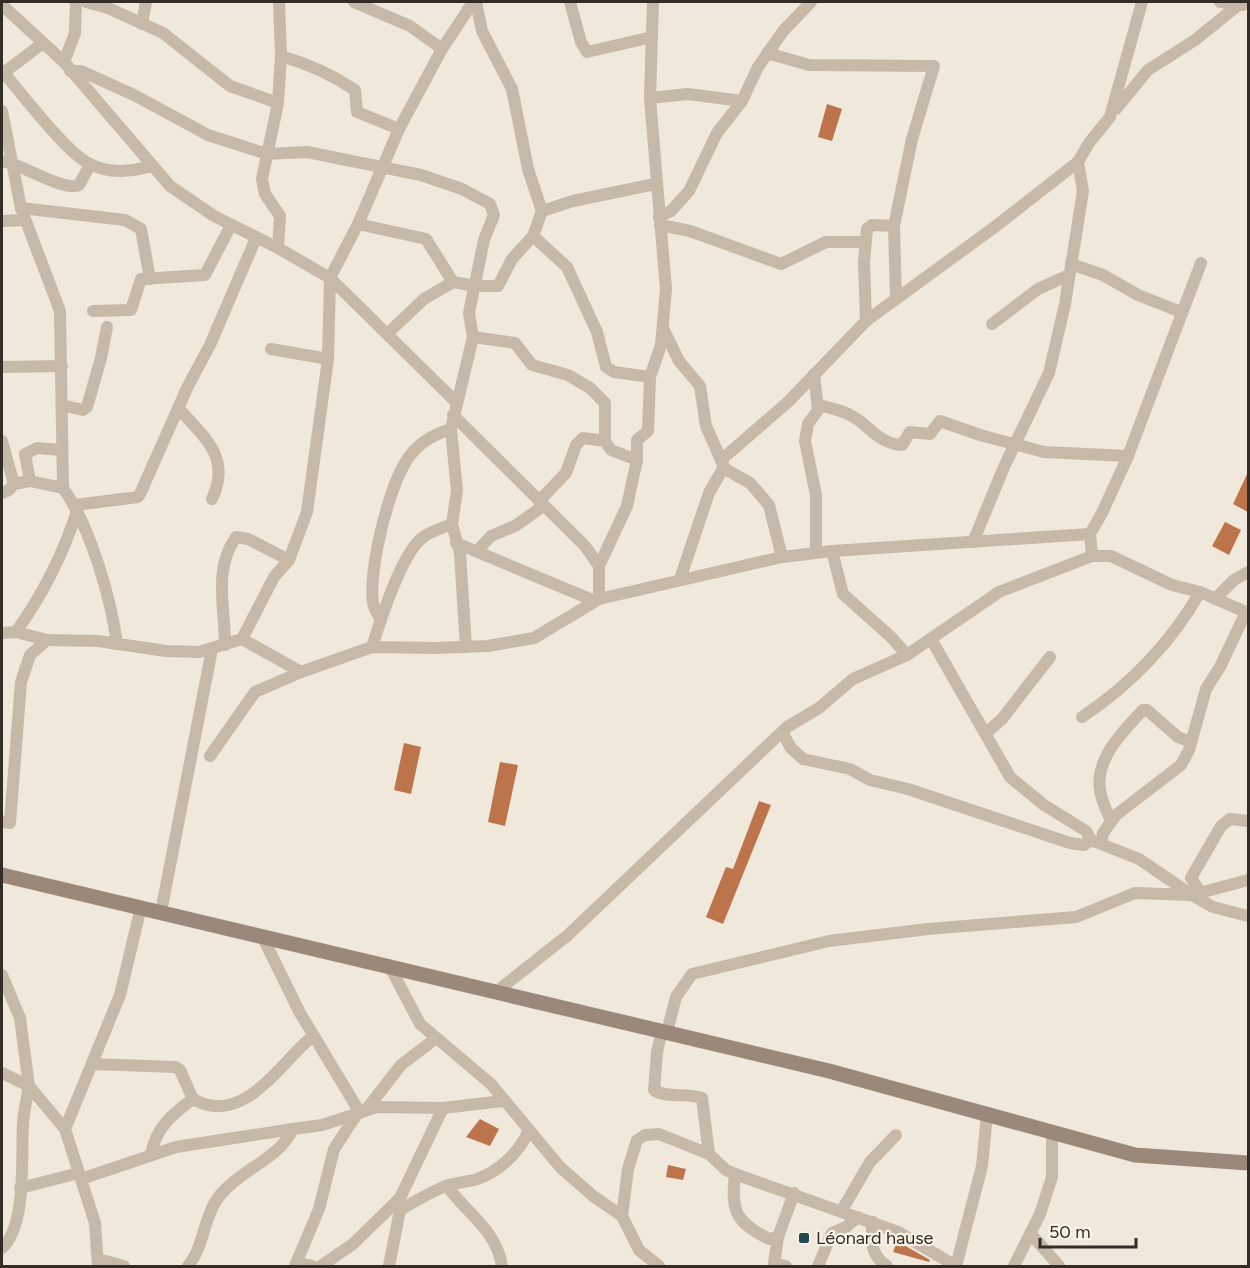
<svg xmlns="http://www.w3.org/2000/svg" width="1250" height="1268" font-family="Figtree,sans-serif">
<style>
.building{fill:#bd744b}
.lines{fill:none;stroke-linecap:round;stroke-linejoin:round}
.street{stroke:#c7b9a8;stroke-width:12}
.secondary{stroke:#9a8979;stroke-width:15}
.poi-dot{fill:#204952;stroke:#f8f2e7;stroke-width:2}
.labels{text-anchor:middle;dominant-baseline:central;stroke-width:4.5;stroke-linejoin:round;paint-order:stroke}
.poi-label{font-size:18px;fill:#342d27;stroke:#f8f2e7;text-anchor:start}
</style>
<rect width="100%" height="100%" fill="#f0e8db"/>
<g class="building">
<path d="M 827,104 L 842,109 L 832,141 L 818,137 Z"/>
<path d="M 1248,472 L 1248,512 L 1233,504 Z"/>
<path d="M 1225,522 L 1241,530 L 1229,555 L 1212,546 Z"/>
<path d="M 404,743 L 421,747 L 411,794 L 394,790 Z"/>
<path d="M 500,762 L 518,765 L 505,826 L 488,822 Z"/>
<path d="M 759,801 L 771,805 L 723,924 L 706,917 L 726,867 L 733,869 Z"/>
<path d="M 480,1119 L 499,1129 L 490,1146 L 466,1137 Z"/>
<path d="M 668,1165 L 686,1169 L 683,1180 L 666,1177 Z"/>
<path d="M 897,1241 L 930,1260 L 929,1262 L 893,1252 Z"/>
</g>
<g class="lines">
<g class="street">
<path d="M 86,2 L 108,8 L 163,33 L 230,86 L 278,103"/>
<path d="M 354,2 L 410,26 L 442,49"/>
<path d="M 476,2 L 482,31 L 512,89 L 528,169 L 542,211"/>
<path d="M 570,2 L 581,42 L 587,52 L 652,37"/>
<path d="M 1220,2 L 1243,5"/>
<path d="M 2,5 L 64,62 L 170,186 L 214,216 L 278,248 L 330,278 L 457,403"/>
<path d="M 142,24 L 146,2"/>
<path d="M 767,53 L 809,65 L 934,66 L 912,139 L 894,226 L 896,298"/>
<path d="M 281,56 C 309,64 331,74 355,90 L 357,112 L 399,129"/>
<path d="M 64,62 L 75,33 L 76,2"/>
<path d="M 70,71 L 81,71 L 134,95 L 208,135 L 267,154 L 307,152 L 421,175 L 462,189 L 490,204 L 494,215 L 484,240 L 469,313 L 473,337 L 451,429 L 457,491 L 452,524 L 460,553 L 466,647"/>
<path d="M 3,72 C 22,94 66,152 88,163 C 108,174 131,172 151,166"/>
<path d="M 2,74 L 43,43"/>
<path d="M 650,98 L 688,94 L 742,101"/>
<path d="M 1116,109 L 1148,70 L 1195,40 L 1242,2"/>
<path d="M 2,111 L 21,208 L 60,311 L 63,488 C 90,526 111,598 117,644"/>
<path d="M 2,161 C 22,164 64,192 79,185 L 90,165"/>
<path d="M 21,208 L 125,220 L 141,229 L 150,279"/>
<path d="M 659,217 L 671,211 L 689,191 L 717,133 L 742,101 L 758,67 L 784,30 L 811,2"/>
<path d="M 2,221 L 25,220"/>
<path d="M 358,224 L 426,239 L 453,282"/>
<path d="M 660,225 L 690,231 L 781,264 L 826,242 L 865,242"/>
<path d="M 533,236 L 567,267 L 597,332 L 606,367 L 614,372 L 650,377"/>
<path d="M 278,248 L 280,216 L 265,194 L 262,179 L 278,103 L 281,56 L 279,2"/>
<path d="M 1071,264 L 1103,275 L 1138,295 L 1181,312"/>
<path d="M 93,311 L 131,310 L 141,279 L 205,275 L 231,225"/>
<path d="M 866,321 L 864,262 L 867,229 L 872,225 L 894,226"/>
<path d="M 992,324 L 1038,289 L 1069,275"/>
<path d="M 663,328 L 679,361 L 700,386 L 706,426 L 725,469 L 750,483 L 769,505 L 782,557"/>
<path d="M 387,334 L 424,299 L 453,282 L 476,286 L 498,286 L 512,259 L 533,236 L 542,211 L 573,201 L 655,184"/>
<path d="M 473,337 L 515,343 L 532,365 L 568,375 L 590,388 L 605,403 L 605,441"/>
<path d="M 271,349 L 328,359"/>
<path d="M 2,367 L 62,366"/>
<path d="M 814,374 L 818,410 L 808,424 L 805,441 L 816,495 L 816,552"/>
<path d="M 62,405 L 83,410 L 87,407 L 101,358 L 107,327"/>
<path d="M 819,405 C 829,408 841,410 850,415 C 868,423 876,443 902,445 L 910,432 L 930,434 L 940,421 L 980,435 L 1044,452 L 1128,456"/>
<path d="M 180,410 C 206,439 231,458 212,499"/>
<path d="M 453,415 L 585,546 L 599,566 L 599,599"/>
<path d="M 2,441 L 14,484"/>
<path d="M 721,460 L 788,402 L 866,321 L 996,226 L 1078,162 L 1089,143 L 1110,117 L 1142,2"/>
<path d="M 30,481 L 25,454 L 37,448 L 61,450"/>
<path d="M 2,493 L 9,490 L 14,484 L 30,481 L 63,488"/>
<path d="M 539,501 L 566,473 L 576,445 L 583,438 L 605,441 L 611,450 L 637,460"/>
<path d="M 75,505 L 138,497 L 140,494 L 188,386 L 210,345 L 256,238"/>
<path d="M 973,542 L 1004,467 L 1049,373 L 1065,304 L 1083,191 L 1078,162"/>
<path d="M 456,543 L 595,601"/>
<path d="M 478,550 L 491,536 L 515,526 L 543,506"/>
<path d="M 832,551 L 843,594 L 891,637 L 907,655"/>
<path d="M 1092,556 L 1090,534 L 1102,513 L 1128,456 L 1201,263"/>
<path d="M 599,566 L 627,506 L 637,460 L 637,440 L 648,431 L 650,377 L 661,345 L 666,289 L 650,98 L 653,2"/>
<path d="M 680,579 L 709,493 L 722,470 L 725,469"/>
<path d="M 1215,599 L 1234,580 L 1248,572"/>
<path d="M 381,620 C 378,615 374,609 373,603 C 368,570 390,478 412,453 C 423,440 436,434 451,429"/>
<path d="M 16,632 C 43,594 63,555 77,511"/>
<path d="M 2,633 L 16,632 L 47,640 L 98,641 L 166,651 L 199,652 L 242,639 L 301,672 L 372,647 L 435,648 L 488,646 L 534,638 L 599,599 L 782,557 L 832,551 L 1090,534"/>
<path d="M 242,639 L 274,577 L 289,560 L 307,512 L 328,359 L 330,278 L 358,224 L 399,129 L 442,49 L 473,2"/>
<path d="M 931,639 L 1010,777 L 1044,805 L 1086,831 L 1091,840 L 1139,859 L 1192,895 L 1248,880"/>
<path d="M 225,645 C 225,608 213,569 236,537 L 248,539 L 289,560"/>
<path d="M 372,647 C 381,619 401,555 422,538 C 430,531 442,528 452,524"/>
<path d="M 1082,717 C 1129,686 1172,642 1200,592"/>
<path d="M 782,732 L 791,748 L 803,759 L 850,769 L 870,780 L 908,789 L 1070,843 L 1084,845 L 1091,840"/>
<path d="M 986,733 L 1002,719 L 1050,657"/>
<path d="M 210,756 L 255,692 L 301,672"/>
<path d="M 2,822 L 10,823 L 21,682 L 30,655 L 47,640"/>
<path d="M 1111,822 C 1108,813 1103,804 1101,795 C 1092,762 1122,732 1143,710 L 1147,710 L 1178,737 L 1191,742"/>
<path d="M 1101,843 L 1103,833 L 1116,815 L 1181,765 L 1189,750 L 1206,689 L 1220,667 L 1246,612"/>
<path d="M 1201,893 L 1191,878 L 1221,826 L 1230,819 L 1248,821"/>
<path d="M 161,912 L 212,649"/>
<path d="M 262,936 L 300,1013 L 359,1111 L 334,1149 L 319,1209 L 295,1266"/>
<path d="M 390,967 L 420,1024 L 491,1084 L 560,1167 L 593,1196 L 622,1216 L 639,1250 L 659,1266"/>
<path d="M 2,975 L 20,1018 L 29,1086 L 65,1129 L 95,1223 L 98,1266"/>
<path d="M 496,992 L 568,935 L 787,727 L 819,708 L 853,679 L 907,655 L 999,592 L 1092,556 L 1111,556 L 1172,585 L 1200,592 L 1248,613"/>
<path d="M 662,1030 L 657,1052 L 654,1090 C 665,1099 688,1092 702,1098 L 709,1154"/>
<path d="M 667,1032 L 676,997 L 692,974 L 829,941 L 928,929 L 1076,917 L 1135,893 L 1192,895 L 1213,907 L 1248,916"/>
<path d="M 92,1064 L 175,1067 L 180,1070 L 193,1099 C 244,1128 280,1062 313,1036"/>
<path d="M 2,1073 L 29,1086 C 27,1098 24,1110 23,1123 C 21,1156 27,1226 2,1248"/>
<path d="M 366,1110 L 401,1065 L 435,1039"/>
<path d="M 65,1129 L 120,995 L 141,907"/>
<path d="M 151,1154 C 156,1128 172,1114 193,1099"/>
<path d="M 735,1174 C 731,1211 735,1222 769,1239 L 778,1237 L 794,1193"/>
<path d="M 81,1179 L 176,1147 L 293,1129"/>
<path d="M 447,1186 C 467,1214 496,1229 502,1266"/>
<path d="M 20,1188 L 79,1173"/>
<path d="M 400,1210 C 416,1201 430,1192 446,1186 C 455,1183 465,1182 474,1180 C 498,1173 519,1153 529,1130"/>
<path d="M 842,1210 L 870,1162 L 896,1135"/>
<path d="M 622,1216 L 628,1169 L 637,1140 L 645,1135 L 659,1134 L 709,1154 L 726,1170 L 735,1174 L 898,1232 L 956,1266"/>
<path d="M 873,1222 C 870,1240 871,1256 887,1266"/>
<path d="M 1031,1234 L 1059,1266"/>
<path d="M 778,1237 L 774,1263 L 786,1266"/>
<path d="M 98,1259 L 124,1266"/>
<path d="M 297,1263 L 312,1266"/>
<path d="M 188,1266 C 205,1246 203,1215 221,1194 C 243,1168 278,1160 293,1129 L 322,1125 L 377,1107 L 443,1108 L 503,1101"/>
<path d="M 321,1266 L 353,1244 L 400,1198"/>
<path d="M 389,1266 L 400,1210 L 400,1198 L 443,1108"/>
<path d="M 818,1266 L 832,1233 L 846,1227 L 858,1217"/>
<path d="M 956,1266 L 982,1166 L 987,1114"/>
<path d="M 1014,1266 L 1040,1214 L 1052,1177 L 1052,1132"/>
</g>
<path class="secondary" d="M 2,875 L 829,1071 L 1135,1155 L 1248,1163"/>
</g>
<rect class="poi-dot" x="798" y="1232" width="12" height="12" rx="3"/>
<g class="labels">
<g class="poi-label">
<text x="816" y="1238">Léonard hause</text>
</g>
</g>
<rect width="1250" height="1268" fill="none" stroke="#342d27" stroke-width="6"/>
<path d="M1040 1238v9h96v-9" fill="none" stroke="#342d27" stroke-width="3"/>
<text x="1049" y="1238" font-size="18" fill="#342d27" stroke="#f8f2e7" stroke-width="4.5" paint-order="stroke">50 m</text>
</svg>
